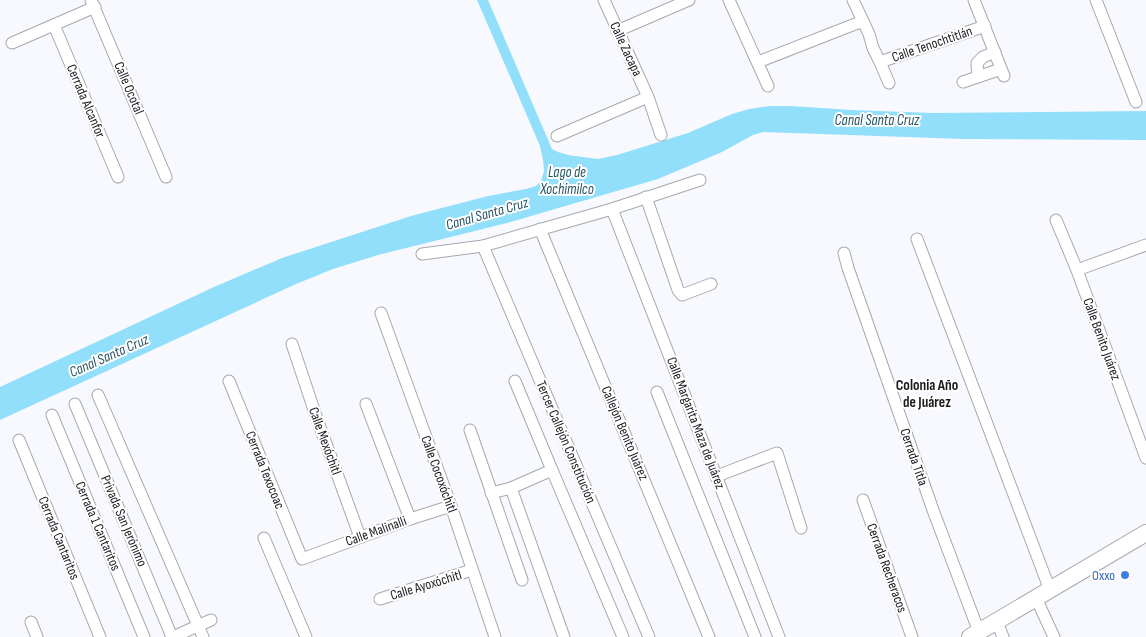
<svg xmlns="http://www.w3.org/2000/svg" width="1146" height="637" font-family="'Sofia Sans Condensed',sans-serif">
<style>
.water{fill:#92dffb}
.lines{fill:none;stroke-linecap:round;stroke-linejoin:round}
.street-casing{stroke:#a6a8af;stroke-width:13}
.secondary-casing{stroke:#a6a8af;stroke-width:18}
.street{stroke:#fff;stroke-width:11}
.secondary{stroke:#fff;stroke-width:16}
.shop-dot{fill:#3f7fe0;stroke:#fff;stroke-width:2}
.labels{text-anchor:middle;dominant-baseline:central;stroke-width:4;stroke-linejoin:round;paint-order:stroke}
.street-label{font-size:14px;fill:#1a1b1e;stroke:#fff}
.shop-label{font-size:14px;fill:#366cbe;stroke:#fff;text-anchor:end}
.water-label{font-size:15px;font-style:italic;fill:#275462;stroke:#fff}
.neighbourhood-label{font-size:15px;font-weight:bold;fill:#1a1b1e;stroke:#fff}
</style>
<rect width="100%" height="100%" fill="#f8f9fe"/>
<path class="water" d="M 477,0 L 488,0 L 552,149 L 558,152 L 568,155 L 598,159 L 617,155 L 688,133 L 732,114 L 749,109 L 770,106 L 790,106 L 852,110 L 933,113 L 1146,111 L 1146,140 L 963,139 L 763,132 L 753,135 L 722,152 L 658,179 L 507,223 L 378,255 L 333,269 L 296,284 L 0,420 L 0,387 L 214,287 L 282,258 L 411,216 L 488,196 L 526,189 L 536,186 L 541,181 L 544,171 L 543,160 L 540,146 Z"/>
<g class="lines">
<g class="street-casing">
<g id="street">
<path d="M 91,0 L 166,177"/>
<path d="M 604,0 L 648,97 L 661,135"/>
<path d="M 729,0 L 768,86"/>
<path d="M 853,0 L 869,34 L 873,48 L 880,62 L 889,83"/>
<path d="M 974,0 L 1004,76"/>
<path d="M 1096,0 L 1136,102"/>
<path d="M 54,25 L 118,177"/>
<path d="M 617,31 L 689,0"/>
<path d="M 12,43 L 95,7"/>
<path d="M 758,62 L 863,21"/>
<path d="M 880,62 L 985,26"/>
<path d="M 978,77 L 977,63 L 983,57 L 995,52"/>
<path d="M 963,82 L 1001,69"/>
<path d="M 557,136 L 648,97"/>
<path d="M 646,197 L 678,290 L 682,295 L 711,284"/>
<path d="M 612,209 L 779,637"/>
<path d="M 1056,220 L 1077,270 L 1146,458"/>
<path d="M 540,229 L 709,637"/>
<path d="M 917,239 L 1050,590"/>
<path d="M 483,246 L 649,637"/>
<path d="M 844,253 L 848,268 L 933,510 L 979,632"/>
<path d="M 422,254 L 483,246 L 612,209 L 700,180"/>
<path d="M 1077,270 L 1146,245"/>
<path d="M 381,313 L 451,506 L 495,637"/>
<path d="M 292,344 L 316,416 L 360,537"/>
<path d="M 229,381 L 302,559 L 410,519 L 451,506"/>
<path d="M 657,392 L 755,637"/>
<path d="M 98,395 L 203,637"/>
<path d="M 75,404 L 172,637"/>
<path d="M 366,404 L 410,519"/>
<path d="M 52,415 L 144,637"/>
<path d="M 470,430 L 522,580"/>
<path d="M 19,440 L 100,637"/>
<path d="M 552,470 L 623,637"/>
<path d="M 717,476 L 777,453 L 801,528"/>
<path d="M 511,488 L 564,637"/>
<path d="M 491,493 L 511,488 L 552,470 L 515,381"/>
<path d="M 863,500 L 912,637"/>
<path d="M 264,538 L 306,637"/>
<path d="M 1036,598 L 1054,637"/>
<path d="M 380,599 L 472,570"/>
<path d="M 31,622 L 37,637"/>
<path d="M 997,622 L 1003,637"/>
<path d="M 173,637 L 211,620"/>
</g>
</g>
<g class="secondary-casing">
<path id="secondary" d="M 970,637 L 1146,533"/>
</g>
<use href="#street" class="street"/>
<use href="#secondary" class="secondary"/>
</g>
<circle class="shop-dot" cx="1125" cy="575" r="5"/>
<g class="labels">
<g class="street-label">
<text transform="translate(932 44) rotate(-19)">Calle Tenochtitlán</text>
<text transform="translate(626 49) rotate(65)">Calle Zacapa</text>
<text transform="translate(129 88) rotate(67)">Calle Ocotal</text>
<text transform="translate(86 101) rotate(67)">Cerrada Alcanfor</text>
<text transform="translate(1102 339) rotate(70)">Calle Benito Juárez</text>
<text transform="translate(696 423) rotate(69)">Calle Margarita Maza de Juárez</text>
<text transform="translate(625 433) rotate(67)">Callejón Benito Juárez</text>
<text transform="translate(325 441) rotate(70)">Calle Mexóchitl</text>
<text transform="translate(566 442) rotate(67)">Tercer Callejón Constitución</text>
<text transform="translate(914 457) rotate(71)">Cerrada Titla</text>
<text transform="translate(265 470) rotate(68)">Cerrada Texocoac</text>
<text transform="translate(439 474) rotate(70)">Calle Cocoxóchitl</text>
<text transform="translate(124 521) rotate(67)">Privada San Jerónimo</text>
<text transform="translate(98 526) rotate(67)">Cerrada 1 Cantaritos</text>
<text transform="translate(376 531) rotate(-20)">Calle Malinalli</text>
<text transform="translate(59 538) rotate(68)">Cerrada Cantaritos</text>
<text transform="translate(887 568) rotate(70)">Cerrada Recheracos</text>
<text transform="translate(426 585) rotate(-17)">Calle Ayoxóchitl</text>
</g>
<g class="shop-label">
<text x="1115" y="575">Oxxo</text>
</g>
<g class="water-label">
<text x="877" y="120">Canal Santa Cruz</text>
<text x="567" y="172">Lago de<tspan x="567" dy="17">Xochimilco</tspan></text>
<text transform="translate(487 214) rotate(-16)">Canal Santa Cruz</text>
<text transform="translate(109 356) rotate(-24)">Canal Santa Cruz</text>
</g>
<g class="neighbourhood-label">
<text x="927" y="385">Colonia Año<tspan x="927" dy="17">de Juárez</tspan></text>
</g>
</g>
</svg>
